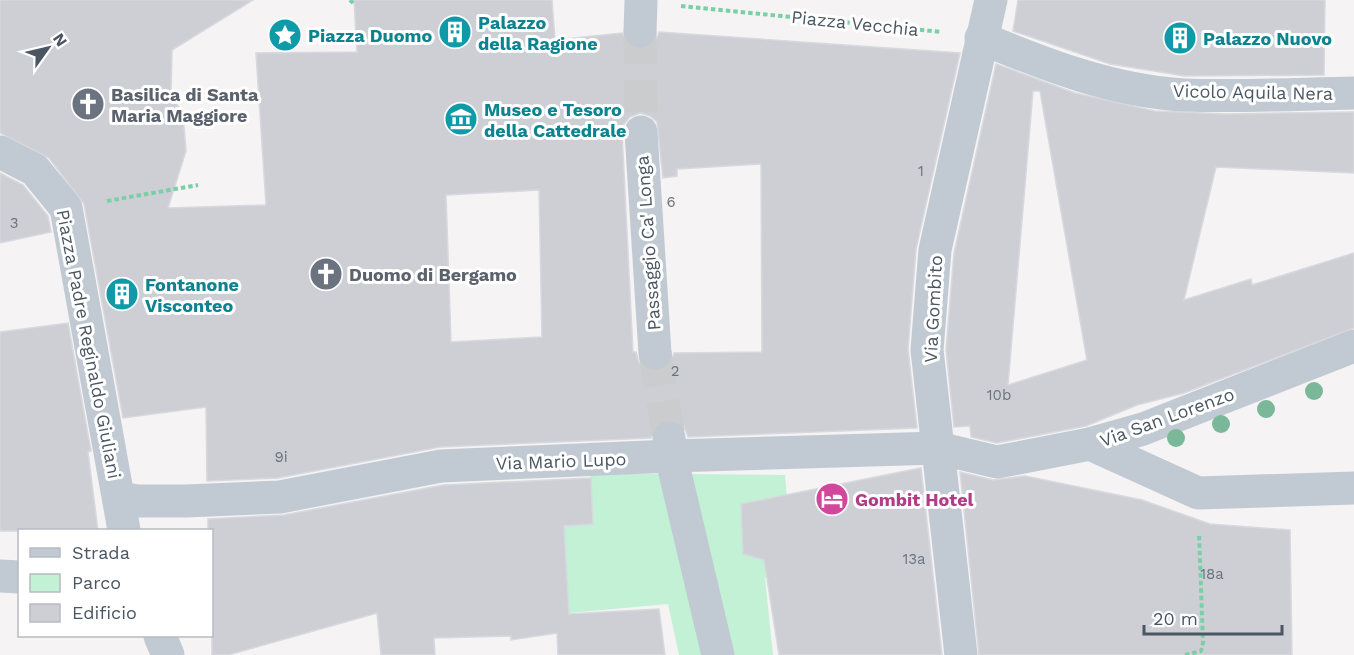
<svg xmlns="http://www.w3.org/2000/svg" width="1354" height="655" font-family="'Work Sans',sans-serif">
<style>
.green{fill:#c3f1d5}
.building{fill:#cdcfd5;stroke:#d7d9de;stroke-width:1.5;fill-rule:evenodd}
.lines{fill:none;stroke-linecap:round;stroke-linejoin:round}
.minor-tunnel{stroke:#caccce;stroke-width:33;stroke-dasharray:33 16;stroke-linecap:butt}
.path{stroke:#7ad0a6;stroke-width:4;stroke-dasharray:4.5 3;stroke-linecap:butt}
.minor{stroke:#c1cad2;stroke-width:33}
.tree{fill:#7bb799}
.labels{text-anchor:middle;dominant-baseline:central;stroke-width:6;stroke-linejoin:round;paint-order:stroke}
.number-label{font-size:15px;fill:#6b747e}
.culture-label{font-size:18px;font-weight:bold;fill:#0d838f;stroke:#fff;text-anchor:start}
.street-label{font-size:18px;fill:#4a5661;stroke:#fff}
.worship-label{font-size:18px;font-weight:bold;fill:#5b616d;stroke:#fff;text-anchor:start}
.hotel-label{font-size:18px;font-weight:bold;fill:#b23c85;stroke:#fff;text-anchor:start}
</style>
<rect width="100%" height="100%" fill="#f5f3f3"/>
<path class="green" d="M 590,473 L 785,475 L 793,568 L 765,578 L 773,655 L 679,655 L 668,604 L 569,613 L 564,526 L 593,524 Z"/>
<g class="building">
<path d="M 0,0 L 253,0 L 172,50 L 171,94 L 183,114 L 186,151 L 168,208 L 266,205 L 256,53 L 357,52 L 354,0 L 552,0 L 555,40 L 622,33 L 630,47 L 639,50 L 649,47 L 656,41 L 659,32 L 960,53 L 916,249 L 908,349 L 917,428 L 688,437 L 684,426 L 677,421 L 668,419 L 657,423 L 651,438 L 440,447 L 278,478 L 207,481 L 206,407 L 123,418 L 84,204 L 49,158 L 0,133 ZM 640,113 L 650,116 L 657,122 L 663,178 L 677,176 L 677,169 L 761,164 L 762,352 L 674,353 L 671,362 L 666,368 L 656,372 L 646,369 L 639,363 L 636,352 L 633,352 L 622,133 L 624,124 L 630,117 ZM 539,190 L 542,337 L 451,342 L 446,195 Z"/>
<path d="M 1018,0 L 1325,0 L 1324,75 L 1185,76 L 1110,64 L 1013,31 Z"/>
<path d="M 996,64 L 1075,93 L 1155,111 L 1226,114 L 1354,112 L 1354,173 L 1216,167 L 1184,300 L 1251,279 L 1252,285 L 1354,253 L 1354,328 L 1184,393 L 1137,405 L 1086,426 L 997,443 L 971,437 L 970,426 L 954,427 L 946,350 L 954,253 ZM 1033,91 L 1040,91 L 1087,360 L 1008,385 Z"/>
<path d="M 0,173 L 23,185 L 48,216 L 51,232 L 0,243 Z"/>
<path d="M 68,323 L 91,451 L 88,452 L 98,531 L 0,531 L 0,332 Z"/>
<path d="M 921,468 L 942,655 L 779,655 L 764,560 L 743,554 L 741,504 Z"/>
<path d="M 960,472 L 993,480 L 1025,476 L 1142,500 L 1210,524 L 1290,530 L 1292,655 L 979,655 Z"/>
<path d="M 591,478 L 593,524 L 564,526 L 569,614 L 659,609 L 665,655 L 558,655 L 557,633 L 511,640 L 511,636 L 434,638 L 435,655 L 381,655 L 377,613 L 228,655 L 212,655 L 212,531 L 208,531 L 208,519 L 284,515 L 443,485 Z"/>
</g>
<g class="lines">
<g class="minor-tunnel">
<path d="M 640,31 L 641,112"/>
<path d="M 655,353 L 669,438"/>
</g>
<g class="path">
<path d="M 350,0 L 354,4"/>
<path d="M 681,6 L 942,32"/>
<path d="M 107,201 L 198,185"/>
<path d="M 1185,655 L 1201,651 L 1203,643 L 1199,533"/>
</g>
<g class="minor">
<path d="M 640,31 L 641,2"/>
<path d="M 981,38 C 1046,65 1113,91 1184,95 C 1240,97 1298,94 1354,93"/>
<path d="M 641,132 L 655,353"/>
<path d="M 0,152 L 35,170 L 66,208 L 124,530"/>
<path d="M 669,438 L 671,456 L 718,655"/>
<path d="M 1090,444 L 1198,493 L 1354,488"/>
<path d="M 120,498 L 137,501 L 186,501 L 280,497 L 441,466 L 671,456 L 938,448 L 997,462 L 1090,444 L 1143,429 L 1354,346"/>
<path d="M 0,576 L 20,577"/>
<path d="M 160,636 L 168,655"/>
<path d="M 961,655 L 927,350 L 935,250 L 991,0"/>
</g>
</g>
<g class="tree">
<circle cx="1314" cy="391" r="9"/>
<circle cx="1266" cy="409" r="9"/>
<circle cx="1221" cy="424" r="9"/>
<circle cx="1176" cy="438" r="9"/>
</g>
<defs>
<g id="building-disc" transform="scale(1.725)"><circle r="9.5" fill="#0f9aa8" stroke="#fff"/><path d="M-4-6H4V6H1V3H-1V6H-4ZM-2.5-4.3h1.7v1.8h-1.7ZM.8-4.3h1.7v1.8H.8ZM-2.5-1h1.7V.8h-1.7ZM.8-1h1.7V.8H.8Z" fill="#fff"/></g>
<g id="sight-disc" transform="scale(1.725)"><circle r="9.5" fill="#0f9aa8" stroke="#fff"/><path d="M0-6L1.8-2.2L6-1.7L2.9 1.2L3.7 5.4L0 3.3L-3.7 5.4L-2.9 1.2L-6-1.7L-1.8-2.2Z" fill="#fff"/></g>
<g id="church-disc" transform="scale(1.725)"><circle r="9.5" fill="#6b7280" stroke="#fff"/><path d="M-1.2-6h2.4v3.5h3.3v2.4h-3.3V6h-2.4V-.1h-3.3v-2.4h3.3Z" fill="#fff"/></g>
<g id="museum-disc" transform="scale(1.725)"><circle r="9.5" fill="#0f9aa8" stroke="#fff"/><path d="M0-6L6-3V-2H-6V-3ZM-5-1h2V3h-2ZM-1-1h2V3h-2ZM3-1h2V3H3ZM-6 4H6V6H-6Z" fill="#fff"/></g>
<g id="hotel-disc" transform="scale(1.725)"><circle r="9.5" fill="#d1479c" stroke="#fff"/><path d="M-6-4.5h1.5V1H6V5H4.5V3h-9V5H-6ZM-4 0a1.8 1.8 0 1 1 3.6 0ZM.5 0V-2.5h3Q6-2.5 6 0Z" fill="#fff"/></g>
</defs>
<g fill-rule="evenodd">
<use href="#building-disc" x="455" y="32"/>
<use href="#sight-disc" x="285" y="35"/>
<use href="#building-disc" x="1180" y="38"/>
<use href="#church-disc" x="88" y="104"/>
<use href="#museum-disc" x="461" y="119"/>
<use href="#church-disc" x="326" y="274"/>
<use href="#building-disc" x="122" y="294"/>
<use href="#hotel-disc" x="832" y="499"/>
</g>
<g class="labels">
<g class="number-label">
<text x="921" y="171">1</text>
<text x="671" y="202">6</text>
<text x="14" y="223">3</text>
<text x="675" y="371">2</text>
<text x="999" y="395">10b</text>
<text x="281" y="457">9i</text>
<text x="914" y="559">13a</text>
<text x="1212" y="574">18a</text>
</g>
<g class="culture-label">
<text x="478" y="22">Palazzo<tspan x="478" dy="21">della Ragione</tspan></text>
<text x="308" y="35">Piazza Duomo</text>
<text x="1203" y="38">Palazzo Nuovo</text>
<text x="484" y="109">Museo e Tesoro<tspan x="484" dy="21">della Cattedrale</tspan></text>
<text x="145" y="284">Fontanone<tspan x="145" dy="21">Visconteo</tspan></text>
</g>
<g class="street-label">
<text transform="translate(855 23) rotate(6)">Piazza Vecchia</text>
<text transform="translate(1253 92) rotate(1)">Vicolo Aquila Nera</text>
<text transform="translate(648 243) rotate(-94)">Passaggio Ca' Longa</text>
<text transform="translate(933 309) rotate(-87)">Via Gombito</text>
<text transform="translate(89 344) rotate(79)">Piazza Padre Reginaldo Giuliani</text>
<text transform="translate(1167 417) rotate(-20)">Via San Lorenzo</text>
<text transform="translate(561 461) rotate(-2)">Via Mario Lupo</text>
</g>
<g class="worship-label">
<text x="111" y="94">Basilica di Santa<tspan x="111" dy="21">Maria Maggiore</tspan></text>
<text x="349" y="274">Duomo di Bergamo</text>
</g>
<g class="hotel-label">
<text x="855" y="499">Gombit Hotel</text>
</g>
</g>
<rect x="18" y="529" width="195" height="108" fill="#ffffff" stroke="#b7bbc0" stroke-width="1.5"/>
<rect x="30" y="548" width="30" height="9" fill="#c1cad2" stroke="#b7bbc0" stroke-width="1.5"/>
<text x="72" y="559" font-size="18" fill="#4a5661">Strada</text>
<rect x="30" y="574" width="30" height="18" fill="#c3f1d5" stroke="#b7bbc0" stroke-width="1.5"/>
<text x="72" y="589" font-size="18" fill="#4a5661">Parco</text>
<rect x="30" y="604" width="30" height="18" fill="#cdcfd5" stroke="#b7bbc0" stroke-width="1.5"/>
<text x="72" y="619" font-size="18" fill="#4a5661">Edificio</text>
<g transform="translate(48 48) rotate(56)" stroke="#ffffff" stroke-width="4.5" paint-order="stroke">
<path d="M0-4.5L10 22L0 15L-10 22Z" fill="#4a5661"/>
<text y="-9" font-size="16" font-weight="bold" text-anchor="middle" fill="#4a5661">N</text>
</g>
<path d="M1144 625v9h138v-9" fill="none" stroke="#4a5661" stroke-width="3"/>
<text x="1153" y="625" font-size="18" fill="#4a5661" stroke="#ffffff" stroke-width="4.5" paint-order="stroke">20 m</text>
</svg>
